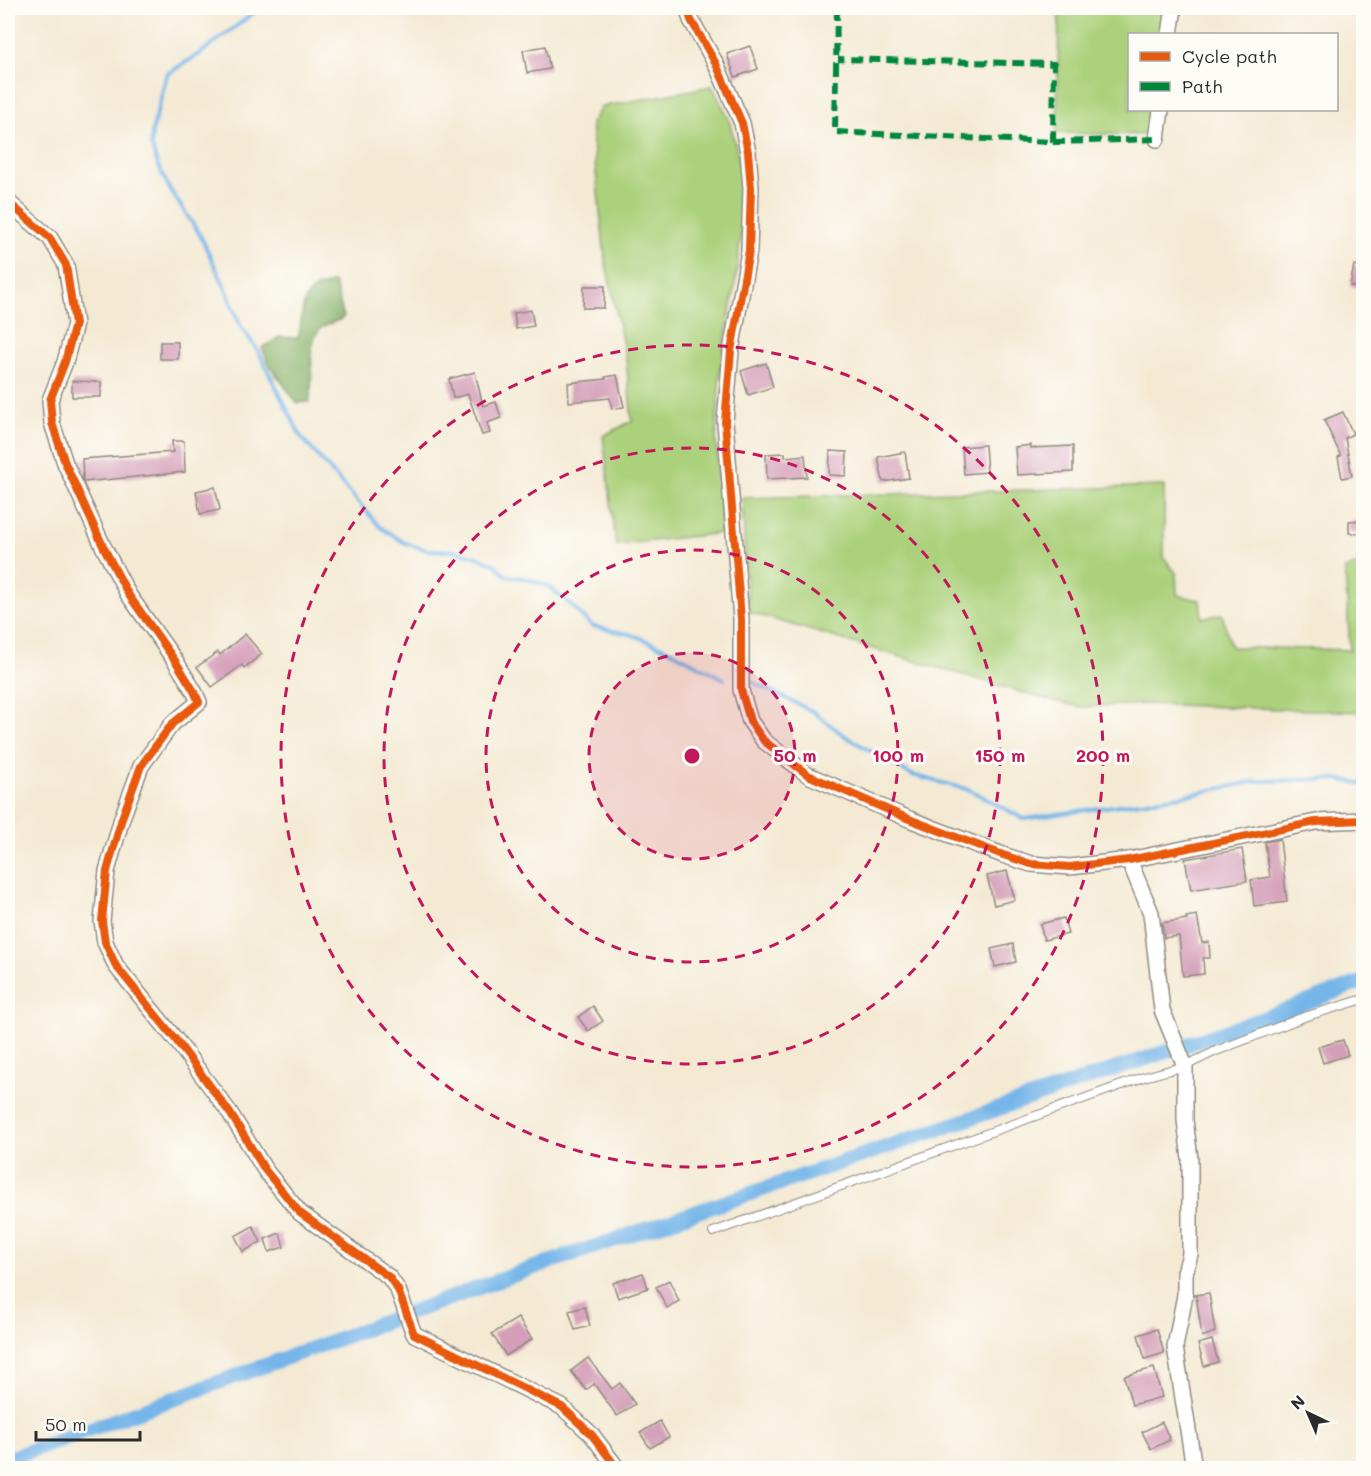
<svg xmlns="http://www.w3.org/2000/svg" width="1371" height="1476" font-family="Mali,sans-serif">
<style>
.green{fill:#acd17b;stroke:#6c7e53;stroke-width:1.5}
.forest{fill:#89b36b;stroke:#5a6f4b;stroke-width:1.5}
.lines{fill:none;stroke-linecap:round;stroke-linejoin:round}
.stream{stroke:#75b5e9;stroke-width:4}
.canal{stroke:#75b5e9;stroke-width:15}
.building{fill:#d49db8}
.service-casing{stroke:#908a80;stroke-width:10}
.minor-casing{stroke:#908a80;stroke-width:18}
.service{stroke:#fff;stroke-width:8}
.minor{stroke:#fff;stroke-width:15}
.quiet{stroke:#00873e;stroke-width:6;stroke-dasharray:12 6;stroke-linecap:butt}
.cycleway-casing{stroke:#fdfcf7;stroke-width:11}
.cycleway{stroke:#e8590c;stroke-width:8}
.ring{fill:none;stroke:#c2185b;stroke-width:3;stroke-dasharray:10 8}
.centre{fill:#c2185b;stroke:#fdfcf7;stroke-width:3}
.ring-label{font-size:18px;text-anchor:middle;font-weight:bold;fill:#c2185b;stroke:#fdfcf7;stroke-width:6;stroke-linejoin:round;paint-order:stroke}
</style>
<rect width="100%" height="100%" fill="#fdfcf7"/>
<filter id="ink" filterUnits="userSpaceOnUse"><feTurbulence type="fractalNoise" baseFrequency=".0167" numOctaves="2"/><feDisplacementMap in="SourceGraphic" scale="12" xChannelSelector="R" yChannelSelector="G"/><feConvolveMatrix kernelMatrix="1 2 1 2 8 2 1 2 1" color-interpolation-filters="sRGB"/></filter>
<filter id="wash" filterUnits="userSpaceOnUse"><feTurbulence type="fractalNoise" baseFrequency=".008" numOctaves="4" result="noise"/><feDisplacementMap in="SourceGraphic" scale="24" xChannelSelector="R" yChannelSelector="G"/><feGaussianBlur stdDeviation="1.35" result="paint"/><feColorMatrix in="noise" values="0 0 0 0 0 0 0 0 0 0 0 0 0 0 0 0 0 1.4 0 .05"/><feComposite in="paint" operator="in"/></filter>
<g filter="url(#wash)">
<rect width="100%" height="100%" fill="#f4ead4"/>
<g class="green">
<path d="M 1059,8 L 1167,8 L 1163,34 L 1130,34 L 1130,110 L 1154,110 L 1150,135 L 1057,133 Z"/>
<path d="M 712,86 L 729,119 L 742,172 L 742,224 L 736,279 L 720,370 L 716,441 L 722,533 L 616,545 L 603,436 L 632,421 L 626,359 L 605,259 L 591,124 L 601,107 Z"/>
<path d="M 1164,486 L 1164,558 L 1176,573 L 1177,595 L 1200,600 L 1202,618 L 1222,614 L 1231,647 L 1350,650 L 1345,569 L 1363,562 L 1363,712 L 1148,704 L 1080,707 L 1041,698 L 748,612 L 742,498 Z"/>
</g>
<path class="forest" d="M 334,282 L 344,317 C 337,323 326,323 320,329 C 305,345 316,379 309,402 L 297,403 L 269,365 L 262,348 L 279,337 L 298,338 C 303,323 299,298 315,289 C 321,286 328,285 334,282 Z"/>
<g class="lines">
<g class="stream">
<path d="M 260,8 L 201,53 L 167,74 L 152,132 L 151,145 L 157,163 L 169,188 L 200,235 L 226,289 L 240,325 L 258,351 L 301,437 L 380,527 L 405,543 L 427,550 L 455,551 L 478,557 L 496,565 L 506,576 L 524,578 L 548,586 L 571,605 L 592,626 L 633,635 L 669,650 L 724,679"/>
<path d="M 750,681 L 812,711 L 845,736 L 912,775 L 970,790 L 1024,819 L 1181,796 L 1258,781 L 1337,779 L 1364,784"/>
</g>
<path class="canal" d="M 8,1459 L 541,1265 L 1259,1020 L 1364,981"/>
</g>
<g id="blocks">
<g class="building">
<path d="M 545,46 L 550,69 L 527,73 L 523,50 Z"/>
<path d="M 750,46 L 758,69 L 735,77 L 727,54 Z"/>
<path d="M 1354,265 L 1364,267 L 1364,288 L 1350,286 Z"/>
<path d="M 584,286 L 605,286 L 604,308 L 583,308 Z"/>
<path d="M 531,310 L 534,326 L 516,329 L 514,313 Z"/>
<rect x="160" y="342" width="18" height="17"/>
<path d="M 766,363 L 773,387 L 748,395 L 741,371 Z"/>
<path d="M 475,372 L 483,406 L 496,402 L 501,418 L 487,423 L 490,433 L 482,435 L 468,394 L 453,398 L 449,379 Z"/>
<path d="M 617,375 L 624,407 L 612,409 L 610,398 L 569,402 L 568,383 L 606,379 L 605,377 Z"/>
<path d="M 72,381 L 101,382 L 101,397 L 72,397 Z"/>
<path d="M 1343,412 L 1353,434 L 1345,438 L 1352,476 L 1342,478 L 1338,457 L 1341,456 L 1324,420 Z"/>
<path d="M 172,441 L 184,441 L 185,472 L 84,482 L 83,479 L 82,459 L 173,452 Z"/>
<path d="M 985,445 L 987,472 L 964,474 L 962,447 Z"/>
<path d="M 1031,445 L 1031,448 L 1073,446 L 1073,472 L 1017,475 L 1015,447 Z"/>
<path d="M 830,451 L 847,452 L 846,476 L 829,475 Z"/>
<path d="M 905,452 L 909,478 L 883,482 L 878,457 Z"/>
<path d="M 785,453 L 785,457 L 805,455 L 807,477 L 767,479 L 766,454 Z"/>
<path d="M 215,487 L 220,510 L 200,514 L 196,491 Z"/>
<path d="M 1364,520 L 1364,533 L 1349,533 L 1349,521 Z"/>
<path d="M 245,634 L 262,654 L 244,668 L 242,665 L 212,687 L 197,667 L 218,652 L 220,655 Z"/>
<path d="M 1280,839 L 1287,902 L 1254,906 L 1251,880 L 1270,877 L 1265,842 Z"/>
<path d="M 1242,849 L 1247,881 L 1191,890 L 1185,859 Z"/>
<path d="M 1007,871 L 1015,900 L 994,905 L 987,876 Z"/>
<path d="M 1197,915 L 1202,943 L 1209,942 L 1210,958 L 1203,958 L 1204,974 L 1183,976 L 1179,936 L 1164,938 L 1162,923 L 1187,919 L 1186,917 Z"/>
<path d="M 1064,918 L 1068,934 L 1044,940 L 1040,924 Z"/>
<path d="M 1013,944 L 1016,962 L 995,967 L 991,949 Z"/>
<path d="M 593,1006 L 603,1021 L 588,1031 L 578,1017 Z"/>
<path d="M 1343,1040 L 1348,1055 L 1323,1063 L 1318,1047 Z"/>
<path d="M 253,1226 L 261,1242 L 243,1252 L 235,1236 Z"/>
<path d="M 280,1233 L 284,1247 L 269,1252 L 265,1239 Z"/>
<path d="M 643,1273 L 648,1288 L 618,1298 L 613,1283 Z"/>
<path d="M 669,1280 L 679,1301 L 667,1308 L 656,1287 Z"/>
<path d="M 1209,1293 L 1215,1332 L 1202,1337 L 1196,1295 Z"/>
<path d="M 585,1307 L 590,1326 L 575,1330 L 569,1311 Z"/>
<path d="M 518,1318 L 532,1339 L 506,1356 L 492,1334 Z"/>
<path d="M 1157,1329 L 1164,1353 L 1145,1359 L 1138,1335 Z"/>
<path d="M 1212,1340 L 1218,1362 L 1204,1366 L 1198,1344 Z"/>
<path d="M 588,1358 L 612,1389 L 620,1383 L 635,1404 L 617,1416 L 594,1384 L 586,1390 L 571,1371 Z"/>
<path d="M 1154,1368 L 1162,1397 L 1132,1405 L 1124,1376 Z"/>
<path d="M 660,1421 L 669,1437 L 650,1448 L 640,1433 Z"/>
<path d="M 1162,1422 L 1170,1440 L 1151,1449 L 1142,1432 Z"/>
</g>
</g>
</g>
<g filter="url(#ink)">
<use href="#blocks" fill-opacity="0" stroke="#908a80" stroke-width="1.5"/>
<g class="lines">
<g class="service-casing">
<path id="service" d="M 713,1232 L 1144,1077 L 1185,1066 L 1216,1051 L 1304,1017 L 1364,999"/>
</g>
<g class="minor-casing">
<g id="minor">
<path d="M 687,8 L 691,20 L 716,64 L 742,123 L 748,152 L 751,188 L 749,251 L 731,351 L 725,422 L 741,619 L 741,690 L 750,721 L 764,741 L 808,775 L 909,819 L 1003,855 L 1031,864 L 1070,867 L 1129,860 L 1316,822 L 1364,820"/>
<path d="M 1170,34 L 1174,8"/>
<path d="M 1157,139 L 1161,110"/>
<path d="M 8,202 L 50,238 L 66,265 L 75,324 L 65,362 L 50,400 L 52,423 L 65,463 L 103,546 L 128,594 L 176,662 L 194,691 L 199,702 L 172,724 L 141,766 L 122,818 L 107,871 L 102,921 L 105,942 L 116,966 L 176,1040 L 230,1113 L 265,1170 L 300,1213 L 389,1277 L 398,1290 L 414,1334 L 562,1407 L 592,1435 L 617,1468"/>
<path d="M 1129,860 L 1151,913 L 1162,1010 L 1185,1066 L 1185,1120 L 1190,1159 L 1190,1254 L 1185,1273 L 1185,1295 L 1175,1347 L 1194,1468"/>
</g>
</g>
<use href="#service" class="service"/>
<use href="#minor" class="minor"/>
<g class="quiet">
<path d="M 837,8 L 835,132 L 1053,142 L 1054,64 L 838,59"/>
<path d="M 1053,142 L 1157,139"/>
</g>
<g class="cycleway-casing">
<g id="cycleway">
<path d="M 687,8 L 691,20 L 716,64 L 742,123 L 748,152 L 751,188 L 749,251 L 731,351 L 725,422 L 741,619 L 741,690 L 750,721 L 764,741 L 808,775 L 909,819 L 1003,855 L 1031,864 L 1070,867 L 1129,860 L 1316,822 L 1364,820"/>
<path d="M 8,202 L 50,238 L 66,265 L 75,324 L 65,362 L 50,400 L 52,423 L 65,463 L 103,546 L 128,594 L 176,662 L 194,691 L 199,702 L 172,724 L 141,766 L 122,818 L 107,871 L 102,921 L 105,942 L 116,966 L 176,1040 L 230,1113 L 265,1170 L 300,1213 L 389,1277 L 398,1290 L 414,1334 L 562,1407 L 592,1435 L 617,1468"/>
</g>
</g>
<use href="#cycleway" class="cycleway"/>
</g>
</g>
<circle cx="692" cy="756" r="103" fill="#c2185b" fill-opacity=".12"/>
<g class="ring">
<circle cx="692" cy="756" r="103"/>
<circle cx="692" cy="756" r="206"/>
<circle cx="692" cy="756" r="308"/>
<circle cx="692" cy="756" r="411"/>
</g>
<circle cx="692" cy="756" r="9" class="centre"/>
<g class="ring-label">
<text x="795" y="762">50 m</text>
<text x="898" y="762">100 m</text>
<text x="1000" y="762">150 m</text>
<text x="1103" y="762">200 m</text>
</g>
<rect width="1371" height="1476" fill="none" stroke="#fdfcf7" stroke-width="30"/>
<rect x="1128" y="33" width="210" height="78" fill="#fdfcf7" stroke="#a9a8a5" stroke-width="1.5"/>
<rect x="1140" y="52" width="30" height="9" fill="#e8590c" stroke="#a9a8a5" stroke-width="1.5"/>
<text x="1182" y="63" font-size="18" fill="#2b2b2b">Cycle path</text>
<rect x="1140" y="82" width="30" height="9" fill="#00873e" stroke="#a9a8a5" stroke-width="1.5"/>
<text x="1182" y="93" font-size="18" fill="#2b2b2b">Path</text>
<g transform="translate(1308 1413) rotate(316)" stroke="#fdfcf7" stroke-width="4.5" paint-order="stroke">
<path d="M0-4.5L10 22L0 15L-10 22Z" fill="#2b2b2b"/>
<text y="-9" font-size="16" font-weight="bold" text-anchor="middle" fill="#2b2b2b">N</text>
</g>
<path d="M36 1431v9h104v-9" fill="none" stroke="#2b2b2b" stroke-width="3"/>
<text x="45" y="1431" font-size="18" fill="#2b2b2b" stroke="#fdfcf7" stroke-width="4.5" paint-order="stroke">50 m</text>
</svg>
